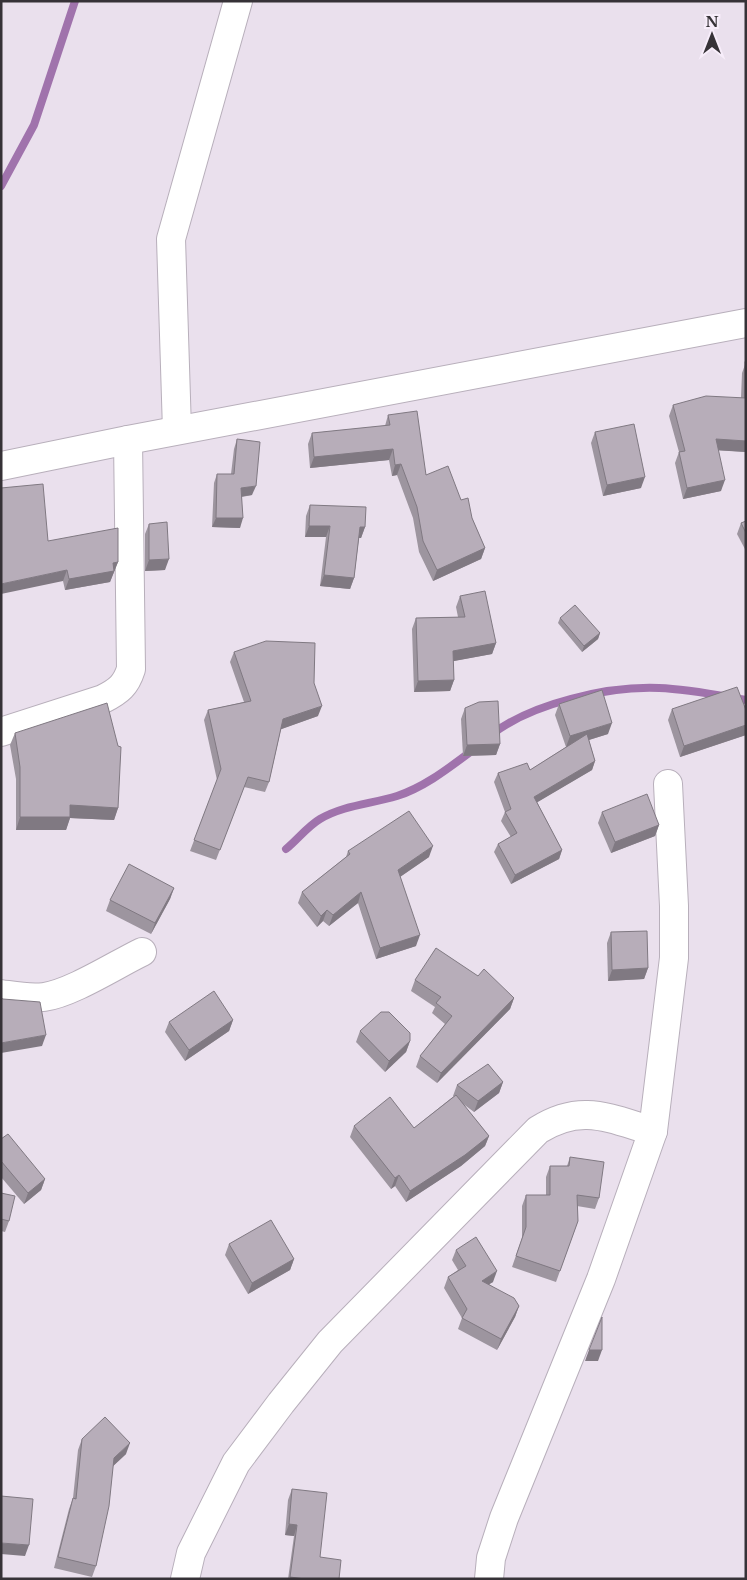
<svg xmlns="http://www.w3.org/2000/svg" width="747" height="1580" font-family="'Libre Baskerville',serif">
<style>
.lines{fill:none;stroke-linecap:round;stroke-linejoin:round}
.stream{stroke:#a073ac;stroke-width:8}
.minor-casing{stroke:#b8afbb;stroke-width:30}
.minor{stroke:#fff;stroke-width:28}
.wall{fill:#9d959f}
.shaded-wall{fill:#807982}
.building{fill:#b7adb9;stroke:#807982}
</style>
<rect width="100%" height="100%" fill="#eae0ed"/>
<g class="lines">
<g class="stream">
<path d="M 1,186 L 34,125 L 75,1"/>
<path d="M 491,735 C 532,703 608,686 659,688 C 688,689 717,695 746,700"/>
<path d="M 286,849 C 297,840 308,826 320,819 C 344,805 371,804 397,796 C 425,787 450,767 473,750"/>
</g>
<g class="minor-casing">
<g id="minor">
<path d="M 177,430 L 171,239 L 238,1"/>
<path d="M 1,466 L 128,440 L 746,323"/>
<path d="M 1,732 L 103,699 C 119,691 126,685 131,669 L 128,440"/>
<path d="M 1,994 C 15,996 30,999 44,997 C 72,993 115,965 142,952"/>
<path d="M 185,1579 L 191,1553 L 236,1463 L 281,1403 L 330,1342 L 538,1130 C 581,1103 608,1118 653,1131"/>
<path d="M 489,1579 L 491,1558 L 504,1518 L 601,1279 L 653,1131 L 674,958 L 674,906 L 668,784"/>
</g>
</g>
<use href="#minor" class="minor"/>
</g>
<g class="wall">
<path d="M 746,362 L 746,452 L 718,450 L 721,491 L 683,499 L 675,463 L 679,452 L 669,416 L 673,405 L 741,398 L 742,373 Z"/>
<path d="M 388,415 L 426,475 L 461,500 L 472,518 L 485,548 L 481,559 L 433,581 L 419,552 L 413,518 L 397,475 L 392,476 L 389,460 L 310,468 L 308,444 L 312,433 L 385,426 Z"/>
<path d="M 595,432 L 641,488 L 603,496 L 591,443 Z"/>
<path d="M 237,439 L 252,495 L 242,497 L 240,528 L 212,527 L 214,483 L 217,474 L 231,474 L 234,449 Z"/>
<path d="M 310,505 L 365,527 L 361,538 L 359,538 L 354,578 L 350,589 L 320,586 L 326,537 L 305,537 L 306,516 Z"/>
<path d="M 746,521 L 746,551 L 737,534 L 741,523 Z"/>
<path d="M 149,524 L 165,570 L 145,571 L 145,534 Z"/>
<path d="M 48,541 L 118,562 L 110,582 L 65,590 L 63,581 Z"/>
<path d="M 460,596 L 496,643 L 492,654 L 453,661 L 454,680 L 450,691 L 414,692 L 412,629 L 416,618 L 458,617 L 456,607 Z"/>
<path d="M 560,618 L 600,633 L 598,639 L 582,652 L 558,623 Z"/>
<path d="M 234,652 L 314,683 L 318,716 L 281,729 L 269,782 L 265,792 L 244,787 L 216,860 L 190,851 L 217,780 L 204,720 L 208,710 L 244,702 L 230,662 Z"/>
<path d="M 559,704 L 608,734 L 589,740 L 595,761 L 592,770 L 537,802 L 562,850 L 559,859 L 511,884 L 494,852 L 498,844 L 511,837 L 501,821 L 505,812 L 494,782 L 498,773 L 530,770 L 566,747 L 555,715 Z"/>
<path d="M 465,708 L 500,744 L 496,755 L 463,756 L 461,719 Z"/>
<path d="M 672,709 L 746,710 L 746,735 L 680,757 L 668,720 Z"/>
<path d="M 15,733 L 118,808 L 114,820 L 70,818 L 66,830 L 16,830 L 16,779 L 10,745 Z"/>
<path d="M 602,812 L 659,825 L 655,836 L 611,853 L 598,823 Z"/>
<path d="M 348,851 L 429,857 L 400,877 L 416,946 L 376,959 L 358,903 L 329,926 L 323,921 L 317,927 L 298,903 L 302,892 L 346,857 Z"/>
<path d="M 174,888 L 170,899 L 151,934 L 106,911 L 110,900 Z"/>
<path d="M 611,932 L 648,968 L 644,979 L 608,981 L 607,943 Z"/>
<path d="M 478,976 L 514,998 L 510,1009 L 437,1083 L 416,1067 L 420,1056 L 445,1024 L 432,1013 L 435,1007 L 411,991 L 415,980 Z"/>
<path d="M 233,1020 L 229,1031 L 185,1061 L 165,1032 L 169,1022 Z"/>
<path d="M 360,1031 L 410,1041 L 406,1052 L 385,1072 L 356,1042 Z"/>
<path d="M 503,1082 L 499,1093 L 474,1112 L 462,1103 L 489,1136 L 485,1146 L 461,1166 L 406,1202 L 395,1186 L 391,1189 L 350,1137 L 354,1126 L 414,1128 L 454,1096 L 453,1096 L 457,1085 Z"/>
<path d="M 1,1139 L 45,1179 L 41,1190 L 24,1204 L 1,1177 Z"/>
<path d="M 570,1157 L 599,1198 L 595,1209 L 577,1206 L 578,1221 L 556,1282 L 512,1267 L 522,1238 L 522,1206 L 526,1195 L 546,1195 L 546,1177 L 550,1166 L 567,1166 Z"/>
<path d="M 1,1193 L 9,1221 L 5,1232 L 1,1231 Z"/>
<path d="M 229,1244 L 294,1259 L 290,1270 L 248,1294 L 225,1255 Z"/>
<path d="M 456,1250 L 493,1282 L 489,1284 L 519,1306 L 515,1317 L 497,1350 L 458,1329 L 462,1318 L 444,1288 L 448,1277 L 458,1270 L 452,1260 Z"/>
<path d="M 82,1439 L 126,1454 L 113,1466 L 96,1566 L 92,1577 L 54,1568 L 69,1509 L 73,1498 L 78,1450 Z"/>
<path d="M 292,1489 L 320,1557 L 339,1579 L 288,1579 L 294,1536 L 285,1535 L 288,1500 Z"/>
</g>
<g class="shaded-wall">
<path d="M 716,439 L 746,441 L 746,452 L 712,450 Z"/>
<path d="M 393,449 L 389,460 L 310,468 L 314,457 Z"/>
<path d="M 401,464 L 397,475 L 392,476 L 395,465 Z"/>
<path d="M 645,477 L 641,488 L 603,496 L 607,485 Z"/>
<path d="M 725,480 L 721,491 L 683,499 L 687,488 Z"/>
<path d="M 256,486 L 252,495 L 238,497 L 241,488 Z"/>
<path d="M 216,518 L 243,518 L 240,528 L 212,527 Z"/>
<path d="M 309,526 L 330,526 L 326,537 L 305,537 Z"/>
<path d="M 360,527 L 365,527 L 361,538 L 356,538 Z"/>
<path d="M 485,548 L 481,559 L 433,581 L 437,570 Z"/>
<path d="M 169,559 L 165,570 L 145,571 L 149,560 Z"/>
<path d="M 118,562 L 110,582 L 65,590 L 69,579 L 113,563 Z"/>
<path d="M 67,570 L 63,581 L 1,594 L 1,584 Z"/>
<path d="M 324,575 L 354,578 L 350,589 L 320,586 Z"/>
<path d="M 600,633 L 598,639 L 582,652 L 584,646 Z"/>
<path d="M 496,643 L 492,654 L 449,662 L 453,651 Z"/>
<path d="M 454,680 L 450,691 L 414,692 L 418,681 Z"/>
<path d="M 322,706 L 318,716 L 279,730 L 283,719 Z"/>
<path d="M 612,723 L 608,734 L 566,747 L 570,736 Z"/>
<path d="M 746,725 L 746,735 L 680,757 L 684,746 Z"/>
<path d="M 500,744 L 496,755 L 463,756 L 467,745 Z"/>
<path d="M 595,761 L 592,770 L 531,806 L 534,797 Z"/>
<path d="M 70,805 L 118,808 L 114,820 L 70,818 L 66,830 L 16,830 L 20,817 Z"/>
<path d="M 659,825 L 655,836 L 611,853 L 615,842 Z"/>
<path d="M 433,846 L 429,857 L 394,881 L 398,870 Z"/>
<path d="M 562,850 L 559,859 L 511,884 L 515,875 Z"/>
<path d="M 174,888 L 170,899 L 151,934 L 155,923 Z"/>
<path d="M 361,892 L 358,903 L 329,926 L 333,915 Z"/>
<path d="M 327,910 L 323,921 L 317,927 L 321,916 Z"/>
<path d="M 420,935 L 416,946 L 376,959 L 380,948 Z"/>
<path d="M 648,968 L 644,979 L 608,981 L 612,970 Z"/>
<path d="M 514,998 L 510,1009 L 437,1083 L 441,1073 Z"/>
<path d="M 233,1020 L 229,1031 L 185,1061 L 189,1050 Z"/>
<path d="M 46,1035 L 42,1046 L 1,1053 L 1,1043 Z"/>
<path d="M 410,1041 L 406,1052 L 385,1072 L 389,1061 Z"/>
<path d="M 503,1082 L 499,1093 L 474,1112 L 478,1101 Z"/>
<path d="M 489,1136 L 485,1146 L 461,1166 L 406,1202 L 410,1191 Z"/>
<path d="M 399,1175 L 395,1186 L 391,1189 L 395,1178 Z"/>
<path d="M 45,1179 L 41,1190 L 24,1204 L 28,1193 Z"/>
<path d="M 294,1259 L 290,1270 L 248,1294 L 252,1283 Z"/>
<path d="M 497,1271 L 493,1282 L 478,1291 L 482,1281 Z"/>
<path d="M 519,1306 L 515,1317 L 497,1350 L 501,1339 Z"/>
<path d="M 589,1350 L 602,1350 L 598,1361 L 585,1361 Z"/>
<path d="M 130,1443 L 126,1454 L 110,1469 L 114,1458 Z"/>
<path d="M 289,1524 L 297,1525 L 294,1536 L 285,1535 Z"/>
<path d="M 1,1543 L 29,1545 L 25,1556 L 1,1554 Z"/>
<path d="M 290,1577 L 305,1579 L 290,1579 Z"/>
</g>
<g class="building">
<rect x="745" y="362" width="1" height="36"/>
<path d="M 706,396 L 746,398 L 746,441 L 716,439 L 725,480 L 687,488 L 679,452 L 685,451 L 673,405 Z"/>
<path d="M 417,411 L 426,475 L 448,466 L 461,500 L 468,498 L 472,518 L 485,548 L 437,570 L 423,541 L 417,507 L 401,464 L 395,465 L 393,449 L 314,457 L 312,433 L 390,425 L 388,415 Z"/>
<path d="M 634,424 L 645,477 L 607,485 L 595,432 Z"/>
<path d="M 237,439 L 260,442 L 256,486 L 241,488 L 243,518 L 216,518 L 217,474 L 234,474 Z"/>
<path d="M 43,484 L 48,541 L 118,528 L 118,562 L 113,563 L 114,571 L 69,579 L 67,570 L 1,584 L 1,488 Z"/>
<path d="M 310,505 L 366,507 L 365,527 L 360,527 L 354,578 L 324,575 L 330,526 L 309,526 Z"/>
<path d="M 746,521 L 746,533 L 741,523 Z"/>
<path d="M 167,522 L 169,559 L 149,560 L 149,524 Z"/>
<path d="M 485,591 L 496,643 L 453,651 L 454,680 L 418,681 L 416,618 L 465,617 L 460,596 Z"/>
<path d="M 575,605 L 600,633 L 584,646 L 560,618 Z"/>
<path d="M 266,641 L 315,643 L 314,683 L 322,706 L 283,719 L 269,782 L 248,777 L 220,850 L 194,840 L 221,769 L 208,710 L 251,701 L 234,652 Z"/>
<path d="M 737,687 L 746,710 L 746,725 L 684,746 L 672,709 Z"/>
<path d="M 602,690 L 612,723 L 570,736 L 559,704 Z"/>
<path d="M 498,701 L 500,744 L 467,745 L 465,708 L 479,702 Z"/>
<path d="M 107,703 L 118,746 L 121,747 L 118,808 L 70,805 L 70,817 L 20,817 L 20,767 L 15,733 Z"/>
<path d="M 587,734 L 595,761 L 534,797 L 562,850 L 515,875 L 498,844 L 517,833 L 505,812 L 511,809 L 498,773 L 527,763 L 530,770 Z"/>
<path d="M 647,794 L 659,825 L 615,842 L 602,812 Z"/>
<path d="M 409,811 L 433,846 L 398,870 L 420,935 L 380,948 L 361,892 L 333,915 L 327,910 L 321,916 L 302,892 L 350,854 L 348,851 Z"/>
<path d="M 129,864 L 174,888 L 155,923 L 110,900 Z"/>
<path d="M 647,931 L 648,968 L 612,970 L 611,932 Z"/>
<path d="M 436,948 L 478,976 L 484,969 L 514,998 L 441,1073 L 420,1056 L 452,1016 L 436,1003 L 441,997 L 415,980 Z"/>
<path d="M 214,991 L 233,1020 L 189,1050 L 169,1022 Z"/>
<path d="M 1,998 L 3,999 L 40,1002 L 46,1035 L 1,1043 Z"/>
<path d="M 381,1012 L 389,1012 L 410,1033 L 410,1041 L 389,1061 L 360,1031 Z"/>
<path d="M 488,1064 L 503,1082 L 478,1101 L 457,1085 Z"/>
<path d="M 456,1095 L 489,1136 L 465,1155 L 410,1191 L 399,1175 L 395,1178 L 354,1126 L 390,1097 L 414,1128 Z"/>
<path d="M 8,1134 L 45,1179 L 28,1193 L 1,1161 L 1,1139 Z"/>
<path d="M 570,1157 L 604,1162 L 599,1198 L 577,1195 L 578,1221 L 560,1271 L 516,1256 L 526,1227 L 526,1195 L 550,1195 L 550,1166 L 569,1166 Z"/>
<path d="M 1,1193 L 15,1196 L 9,1221 L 1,1219 Z"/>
<path d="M 271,1220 L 294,1259 L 252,1283 L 229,1244 Z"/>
<path d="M 476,1237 L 497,1271 L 482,1281 L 514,1298 L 519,1306 L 501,1339 L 462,1318 L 467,1309 L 448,1277 L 466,1266 L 456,1250 Z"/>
<path d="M 602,1317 L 602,1350 L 589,1350 Z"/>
<path d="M 105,1417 L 130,1443 L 114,1458 L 109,1506 L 96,1566 L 58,1557 L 73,1498 L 76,1499 L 82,1439 Z"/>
<path d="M 292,1489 L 327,1493 L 320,1557 L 341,1560 L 339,1579 L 305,1579 L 290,1577 L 297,1525 L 289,1524 Z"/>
<path d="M 1,1496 L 33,1499 L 29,1545 L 1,1543 Z"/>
</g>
<rect width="747" height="1580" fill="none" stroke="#363237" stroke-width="5"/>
<g transform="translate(712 35)" stroke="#f7edfa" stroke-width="4" paint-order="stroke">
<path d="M0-4L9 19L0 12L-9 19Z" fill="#363237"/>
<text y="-8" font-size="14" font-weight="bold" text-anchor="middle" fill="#363237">N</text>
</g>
</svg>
